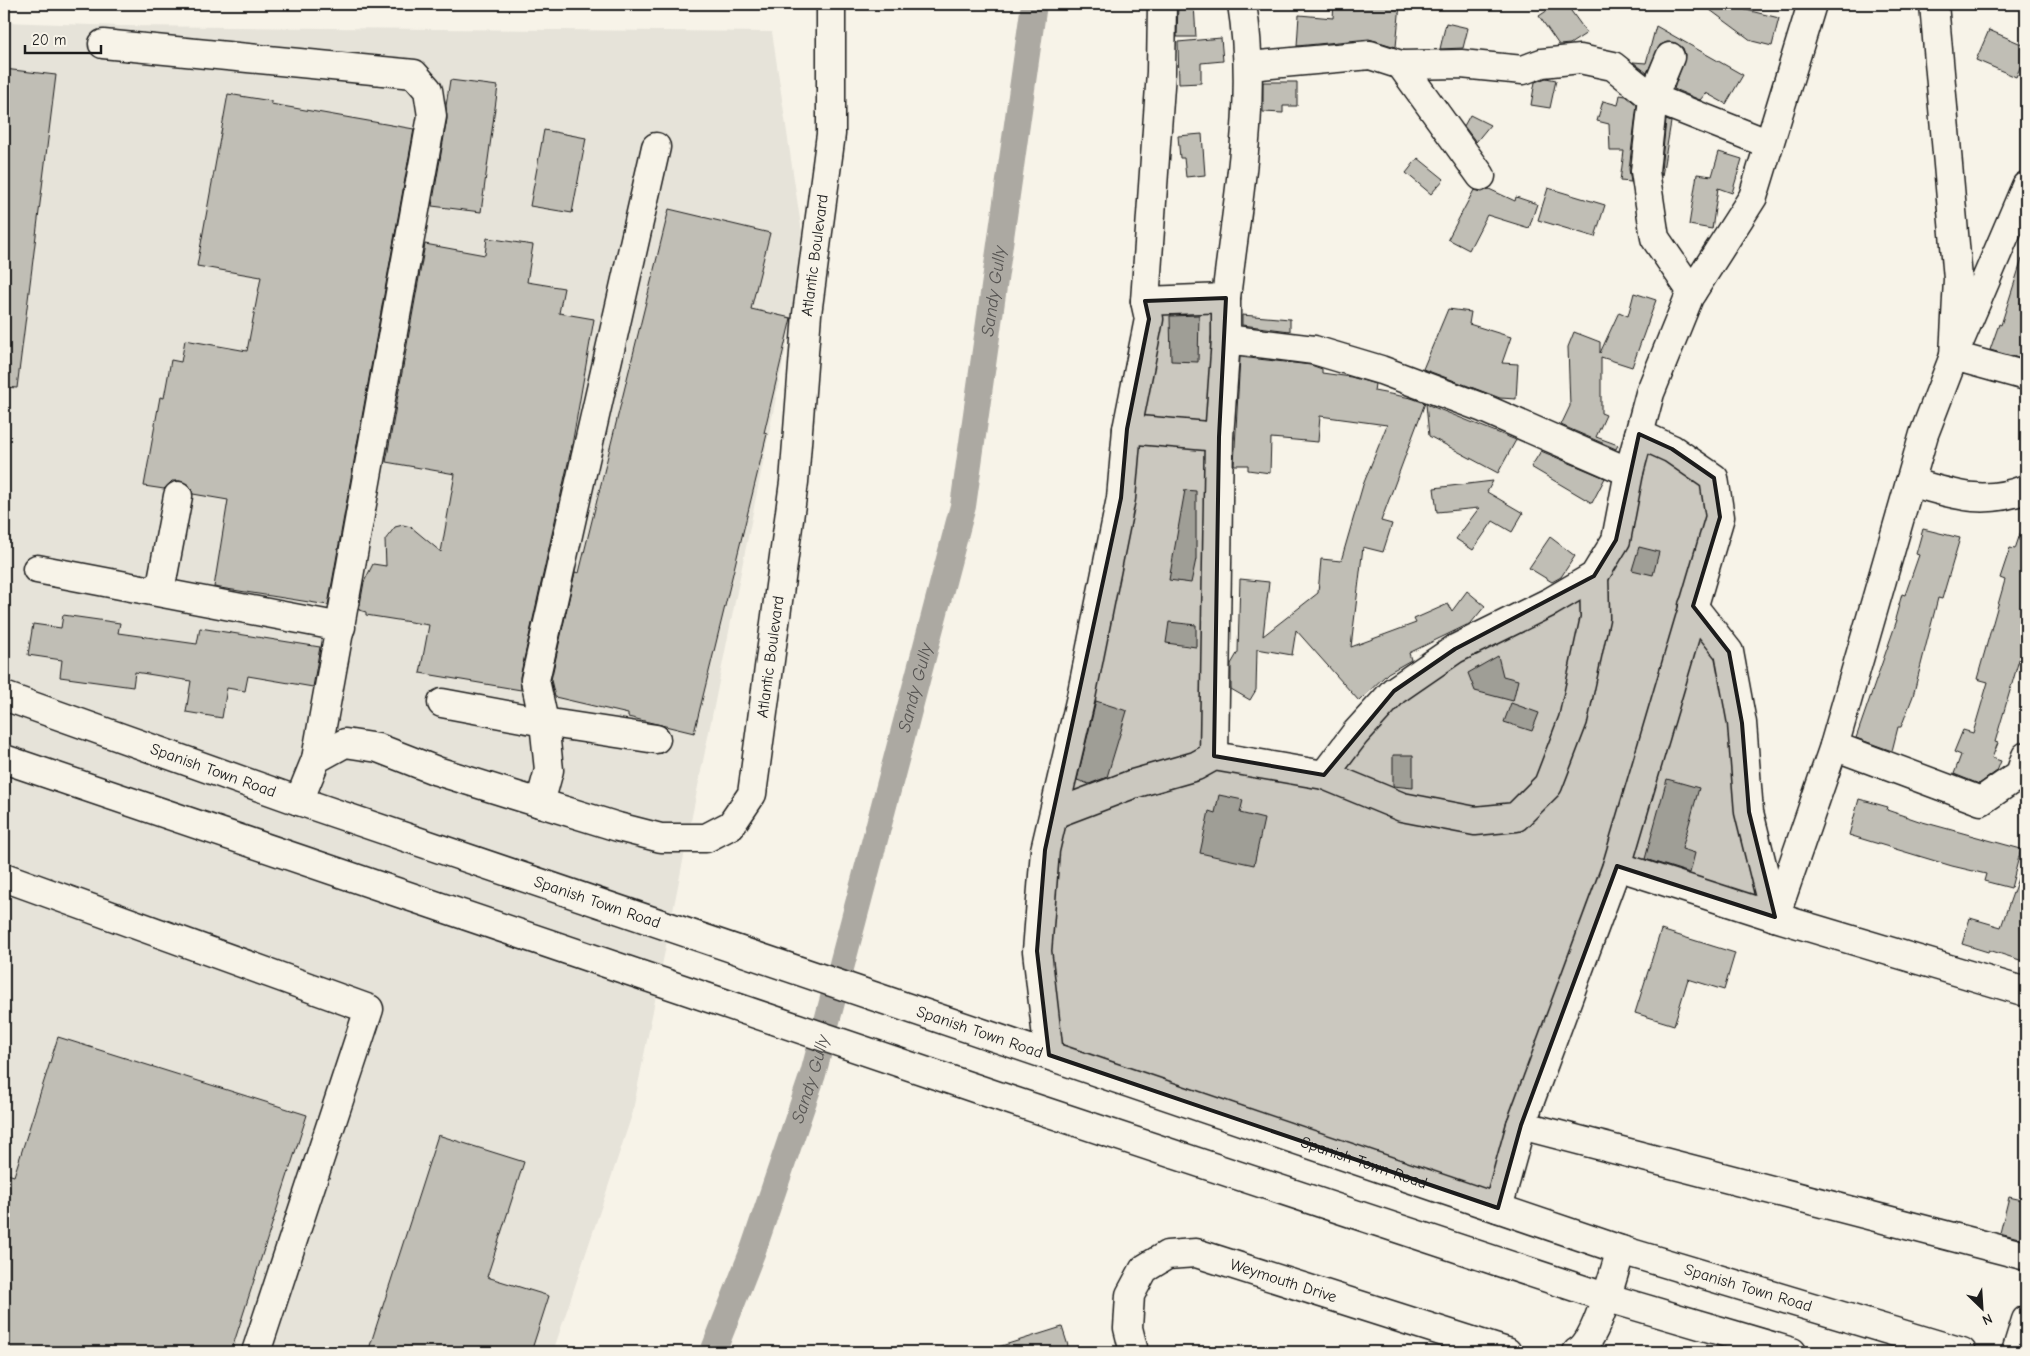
<svg xmlns="http://www.w3.org/2000/svg" width="2030" height="1356" font-family="'Comic Neue',sans-serif">
<style>
.built{fill:#e6e3d9}
.lines{fill:none;stroke-linecap:round;stroke-linejoin:round}
.canal{stroke:#aca9a2;stroke-width:26}
.building{fill:#c0beb5;stroke:#1c1c1c}
.minor-casing{stroke:#1c1c1c;stroke-width:31}
.highway-casing{stroke:#1c1c1c;stroke-width:31}
.minor{stroke:#f7f3e8;stroke-width:28}
.highway{stroke:#f7f3e8;stroke-width:28}
.marked{fill:#1c1c1c;fill-opacity:0.2;stroke:#1c1c1c;stroke-width:4;stroke-linejoin:round}
.labels{text-anchor:middle;dominant-baseline:central;stroke-width:4;stroke-linejoin:round;paint-order:stroke}
.street-label{font-size:16px;fill:#1c1c1c;stroke:#f7f3e8}
.water-label{font-size:18px;font-style:italic;fill:#565452;stroke:#f7f3e8}
</style>
<rect width="100%" height="100%" fill="#f7f3e8"/>
<filter id="ink" filterUnits="userSpaceOnUse"><feTurbulence type="fractalNoise" baseFrequency=".02" numOctaves="2"/><feDisplacementMap in="SourceGraphic" scale="10" xChannelSelector="R" yChannelSelector="G"/><feConvolveMatrix kernelMatrix="1 2 1 2 8 2 1 2 1" color-interpolation-filters="sRGB"/></filter>
<g filter="url(#ink)">
<path class="built" d="M 4,22 L 120,26 L 772,32 L 805,253 L 632,1115 L 553,1352 L 4,1352 Z"/>
<g class="lines">
<path class="canal" id="s1" d="M 713,1352 L 752,1253 L 813,1074 L 963,506 L 1034,4"/>
</g>
<g class="building">
<path d="M 1178,4 L 1194,4 L 1196,37 L 1177,37 Z"/>
<path d="M 1334,4 L 1400,4 L 1396,47 L 1369,39 L 1297,46 L 1299,15 L 1333,18 Z"/>
<path d="M 1557,4 L 1566,4 L 1587,33 L 1570,44 L 1559,45 L 1539,16 Z"/>
<path d="M 1702,4 L 1722,4 L 1779,18 L 1772,46 L 1752,41 Z"/>
<path d="M 1446,23 L 1468,28 L 1463,48 L 1440,49 Z"/>
<path d="M 1656,26 L 1743,75 L 1726,104 L 1706,93 L 1700,100 L 1674,89 L 1685,55 L 1683,48 L 1676,43 L 1667,42 L 1660,45 L 1647,73 L 1633,62 L 1646,63 Z"/>
<path d="M 1989,30 L 2026,46 L 2026,54 L 2016,77 L 1976,60 Z"/>
<path d="M 1221,38 L 1223,61 L 1201,63 L 1201,83 L 1179,84 L 1178,42 Z"/>
<path d="M 4,69 L 56,75 L 17,388 L 4,387 Z"/>
<path d="M 1546,78 L 1556,80 L 1550,108 L 1531,105 L 1535,82 Z"/>
<path d="M 450,80 L 498,86 L 481,212 L 432,206 L 447,119 L 446,106 Z"/>
<path d="M 1263,82 L 1297,82 L 1297,106 L 1283,106 L 1283,113 L 1263,112 Z"/>
<path d="M 228,94 L 271,101 L 271,104 L 414,129 L 328,605 L 214,587 L 228,500 L 193,494 L 189,485 L 180,481 L 172,481 L 164,489 L 144,486 L 160,397 L 164,398 L 171,360 L 181,362 L 185,340 L 247,351 L 261,277 L 197,266 Z"/>
<path d="M 1620,95 L 1626,96 L 1637,105 L 1629,169 L 1631,182 L 1620,181 L 1624,151 L 1610,151 L 1609,124 L 1597,121 L 1603,101 L 1618,105 Z"/>
<path d="M 1470,115 L 1490,125 L 1476,142 L 1464,126 Z"/>
<path d="M 1666,120 L 1671,122 L 1662,176 L 1661,171 Z"/>
<path d="M 544,130 L 586,138 L 572,213 L 530,206 Z"/>
<path d="M 1202,134 L 1205,175 L 1186,177 L 1184,158 L 1180,158 L 1178,136 Z"/>
<path d="M 1719,152 L 1742,159 L 1732,193 L 1718,188 L 1712,229 L 1689,225 L 1697,174 L 1712,176 Z"/>
<path d="M 1418,158 L 1444,179 L 1431,194 L 1406,173 Z"/>
<path d="M 1548,188 L 1605,205 L 1595,237 L 1538,220 Z"/>
<path d="M 1489,189 L 1515,201 L 1516,197 L 1537,204 L 1529,228 L 1487,215 L 1469,250 L 1448,239 L 1474,190 L 1482,192 Z"/>
<path d="M 669,209 L 770,233 L 751,309 L 791,318 L 764,433 L 767,434 L 694,733 L 628,717 L 628,714 L 555,697 L 551,680 L 575,572 L 579,573 Z"/>
<path d="M 487,238 L 533,245 L 527,282 L 564,288 L 559,313 L 594,319 L 572,445 L 520,677 L 521,690 L 420,673 L 429,625 L 366,615 L 366,612 L 359,610 L 364,582 L 373,564 L 386,566 L 385,540 L 395,527 L 403,525 L 411,527 L 441,552 L 455,474 L 386,462 L 425,244 L 485,255 Z"/>
<path d="M 2022,259 L 2026,260 L 2026,360 L 1990,350 L 1999,324 L 2001,325 Z"/>
<path d="M 1634,293 L 1656,300 L 1632,367 L 1601,357 L 1601,413 L 1606,415 L 1596,437 L 1618,445 L 1616,449 L 1561,425 L 1570,406 L 1568,347 L 1574,332 L 1600,342 L 1600,353 L 1619,312 L 1628,316 Z"/>
<path d="M 1448,309 L 1471,312 L 1469,324 L 1511,337 L 1502,363 L 1518,364 L 1516,399 L 1500,398 L 1423,369 Z"/>
<path d="M 1199,315 L 1198,362 L 1171,361 L 1170,316 Z"/>
<path d="M 1242,315 L 1290,319 L 1290,331 L 1242,325 Z"/>
<path d="M 1240,357 L 1311,365 L 1322,369 L 1322,373 L 1351,377 L 1375,384 L 1374,391 L 1411,398 L 1425,403 L 1381,521 L 1392,524 L 1383,552 L 1363,547 L 1351,647 L 1416,623 L 1414,619 L 1448,604 L 1452,611 L 1467,591 L 1485,606 L 1471,623 L 1409,653 L 1411,660 L 1388,673 L 1359,701 L 1296,630 L 1292,655 L 1257,649 L 1256,690 L 1250,700 L 1231,689 L 1231,664 L 1238,652 L 1240,579 L 1269,582 L 1263,636 L 1318,593 L 1321,559 L 1341,561 L 1363,485 L 1387,425 L 1320,416 L 1318,442 L 1271,438 L 1270,473 L 1248,470 L 1248,465 L 1234,465 Z"/>
<path d="M 1426,404 L 1516,440 L 1498,473 L 1429,436 Z"/>
<path d="M 1541,451 L 1605,478 L 1592,503 L 1531,467 Z"/>
<path d="M 1493,481 L 1487,492 L 1523,513 L 1512,532 L 1493,521 L 1473,550 L 1456,539 L 1479,508 L 1437,512 L 1434,488 Z"/>
<path d="M 1185,490 L 1196,491 L 1196,559 L 1191,583 L 1169,580 Z"/>
<path d="M 2022,528 L 2026,529 L 2026,636 L 1995,742 L 1998,743 L 1992,758 L 2001,761 L 1997,771 L 1979,784 L 1954,774 L 1961,755 L 1954,752 L 1963,730 L 1973,733 L 1988,682 L 1977,679 L 2005,580 L 2000,578 L 2010,548 L 2015,549 Z"/>
<path d="M 1923,529 L 1960,538 L 1942,599 L 1938,598 L 1913,696 L 1901,727 L 1898,727 L 1892,751 L 1856,738 L 1897,620 L 1895,619 L 1902,594 L 1905,595 L 1919,555 L 1916,554 Z"/>
<path d="M 1550,537 L 1575,556 L 1561,577 L 1552,582 L 1529,568 Z"/>
<path d="M 1639,547 L 1659,552 L 1653,575 L 1632,570 Z"/>
<path d="M 63,615 L 120,623 L 118,633 L 197,644 L 200,628 L 320,647 L 313,687 L 248,676 L 245,691 L 227,688 L 222,718 L 186,712 L 191,681 L 135,672 L 133,687 L 60,677 L 62,660 L 28,655 L 33,624 L 61,628 Z"/>
<path d="M 1169,622 L 1196,625 L 1196,647 L 1166,643 Z"/>
<path d="M 1498,656 L 1503,676 L 1518,680 L 1513,701 L 1475,691 L 1468,673 Z"/>
<path d="M 1096,701 L 1127,711 L 1107,777 L 1089,784 L 1077,780 Z"/>
<path d="M 1511,703 L 1539,713 L 1532,731 L 1504,722 Z"/>
<path d="M 1393,755 L 1413,755 L 1413,788 L 1393,786 Z"/>
<path d="M 1667,779 L 1699,788 L 1682,849 L 1695,853 L 1690,873 L 1645,859 Z"/>
<path d="M 1219,795 L 1243,800 L 1240,813 L 1264,819 L 1254,865 L 1200,853 L 1209,811 L 1215,813 Z"/>
<path d="M 1859,799 L 1888,807 L 1887,810 L 1919,821 L 2021,849 L 2011,888 L 1984,881 L 1986,874 L 1952,866 L 1849,835 Z"/>
<path d="M 2023,864 L 2026,865 L 2026,962 L 1989,950 L 1988,952 L 1962,944 L 1970,918 L 2001,927 Z"/>
<path d="M 1661,930 L 1735,953 L 1724,990 L 1688,979 L 1674,1025 L 1635,1013 Z"/>
<path d="M 58,1037 L 307,1115 L 231,1352 L 4,1352 L 4,1173 L 14,1176 Z"/>
<path d="M 438,1135 L 524,1162 L 487,1277 L 549,1296 L 531,1352 L 368,1352 Z"/>
<path d="M 2009,1197 L 2026,1201 L 2026,1240 L 2000,1233 Z"/>
<path d="M 1062,1327 L 1070,1352 L 995,1352 L 995,1348 Z"/>
</g>
<g class="lines">
<g class="minor-casing">
<g id="minor">
<path d="M 1934,4 L 1958,279 L 1954,356"/>
<path d="M 103,44 L 414,74 L 428,90 L 432,116 L 316,759"/>
<path d="M 1670,57 L 1653,98 L 1645,171 L 1655,238 L 1692,292"/>
<path d="M 1401,65 L 1461,64 L 1523,70 L 1542,63 L 1580,59 L 1613,66 L 1653,98 L 1769,144"/>
<path d="M 1249,66 L 1370,55 L 1401,65 L 1481,176"/>
<path d="M 1226,298 C 1237,201 1258,101 1242,4"/>
<path d="M 1961,338 L 2026,186"/>
<path d="M 1226,339 L 1314,350 L 1381,370 L 1483,408 L 1629,472"/>
<path d="M 1127,429 L 1219,437 L 1226,339 L 1226,298 L 1145,301"/>
<path d="M 1910,482 C 1953,494 1982,506 2026,489"/>
<path d="M 37,569 L 341,627"/>
<path d="M 160,591 L 178,496"/>
<path d="M 1693,606 L 1729,652 L 1742,723 L 1749,812 L 1775,917"/>
<path d="M 442,703 L 544,722 L 656,739"/>
<path d="M 1834,746 L 1981,801 L 2020,774 L 2026,756"/>
<path d="M 1214,756 L 1219,437"/>
<path d="M 1324,775 L 1355,734 L 1394,691 L 1455,649 L 1550,602 L 1594,576 L 1616,540 L 1629,472 L 1650,393 L 1689,297 L 1753,197 L 1812,4"/>
<path id="s2" d="M 299,801 L 316,759 L 345,743 L 378,748 L 437,771 L 514,795 L 618,827 L 661,838 L 706,838 L 731,825 L 752,794 L 794,482 L 807,314 L 831,134 L 831,4"/>
<path d="M 540,803 L 549,770 L 544,722 L 535,680 L 656,147"/>
<path d="M 1054,814 L 1133,784 L 1196,766 L 1214,756 L 1324,775 L 1402,807 L 1475,821 L 1516,817 L 1548,785 L 1573,720 L 1595,618 L 1594,576"/>
<path d="M 1617,866 L 1775,917 L 2026,992"/>
<path d="M 4,877 L 369,1009 L 256,1352"/>
<path d="M 1775,917 L 1834,746 L 1924,434 L 1954,356 L 2026,376"/>
<path d="M 1049,1055 L 1037,951 L 1045,850 L 1081,697 L 1121,498 L 1127,429 L 1149,319 L 1145,301 L 1161,72 L 1162,4"/>
<path d="M 1521,1125 L 2026,1256"/>
<path d="M 1498,1208 L 1521,1125 L 1617,866 L 1720,517 L 1714,478 L 1672,449 L 1639,434"/>
<path id="s3" d="M 1134,1352 L 1128,1328 L 1130,1295 L 1144,1269 L 1167,1255 L 1196,1253 L 1507,1352"/>
<path d="M 1577,1352 C 1597,1341 1613,1274 1621,1250"/>
<path d="M 2016,1352 L 2026,1320"/>
</g>
</g>
<g class="highway-casing">
<g id="highway">
<path id="s4" d="M 4,696 L 299,801 L 1621,1250 L 1962,1352"/>
<path d="M 4,759 L 1007,1099 L 1605,1297 L 1792,1352"/>
</g>
</g>
<use href="#minor" class="minor"/>
<use href="#highway" class="highway"/>
</g>
</g>
<path class="marked" d="M 1226,298 L 1219,437 L 1214,756 L 1324,775 L 1394,691 L 1455,649 L 1594,576 L 1616,540 L 1639,434 L 1672,449 L 1714,478 L 1720,517 L 1693,606 L 1729,652 L 1742,723 L 1749,812 L 1775,917 L 1617,866 L 1521,1125 L 1498,1208 L 1049,1055 L 1037,951 L 1045,850 L 1121,498 L 1127,429 L 1149,319 L 1145,301 Z"/>
<g class="labels">
<g class="street-label">
<text stroke="none"><textPath href="#s2" startOffset="1062">Atlantic Boulevard</textPath></text>
<text stroke="none"><textPath href="#s2" startOffset="658">Atlantic Boulevard</textPath></text>
<text stroke="none"><textPath href="#s4" startOffset="222">Spanish Town Road</textPath></text>
<text stroke="none"><textPath href="#s4" startOffset="628">Spanish Town Road</textPath></text>
<text stroke="none"><textPath href="#s4" startOffset="1032">Spanish Town Road</textPath></text>
<text stroke="none"><textPath href="#s4" startOffset="1438">Spanish Town Road</textPath></text>
<text stroke="none"><textPath href="#s3" startOffset="235">Weymouth Drive</textPath></text>
<text stroke="none"><textPath href="#s4" startOffset="1842">Spanish Town Road</textPath></text>
</g>
<g class="water-label">
<text stroke="none"><textPath href="#s1" startOffset="1100">Sandy Gully</textPath></text>
<text stroke="none"><textPath href="#s1" startOffset="695">Sandy Gully</textPath></text>
<text stroke="none"><textPath href="#s1" startOffset="290">Sandy Gully</textPath></text>
</g>
</g>
<rect width="2030" height="1356" fill="none" stroke="#f7f3e8" stroke-width="20"/>
<rect x="10" y="10" width="2010" height="1336" fill="none" stroke="#1c1c1c" stroke-width="2" filter="url(#ink)"/>
<g transform="translate(1982 1308) rotate(155)" stroke="#f7f3e8" stroke-width="4" paint-order="stroke">
<path d="M0-4L9 19L0 12L-9 19Z" fill="#1c1c1c"/>
<text y="-8" font-size="14" font-weight="bold" text-anchor="middle" fill="#1c1c1c">N</text>
</g>
<path d="M25 45v8h76v-8" fill="none" stroke="#1c1c1c" stroke-width="2.5"/>
<text x="32" y="45" font-size="15" fill="#1c1c1c" stroke="#f7f3e8" stroke-width="4" paint-order="stroke">20 m</text>
</svg>
